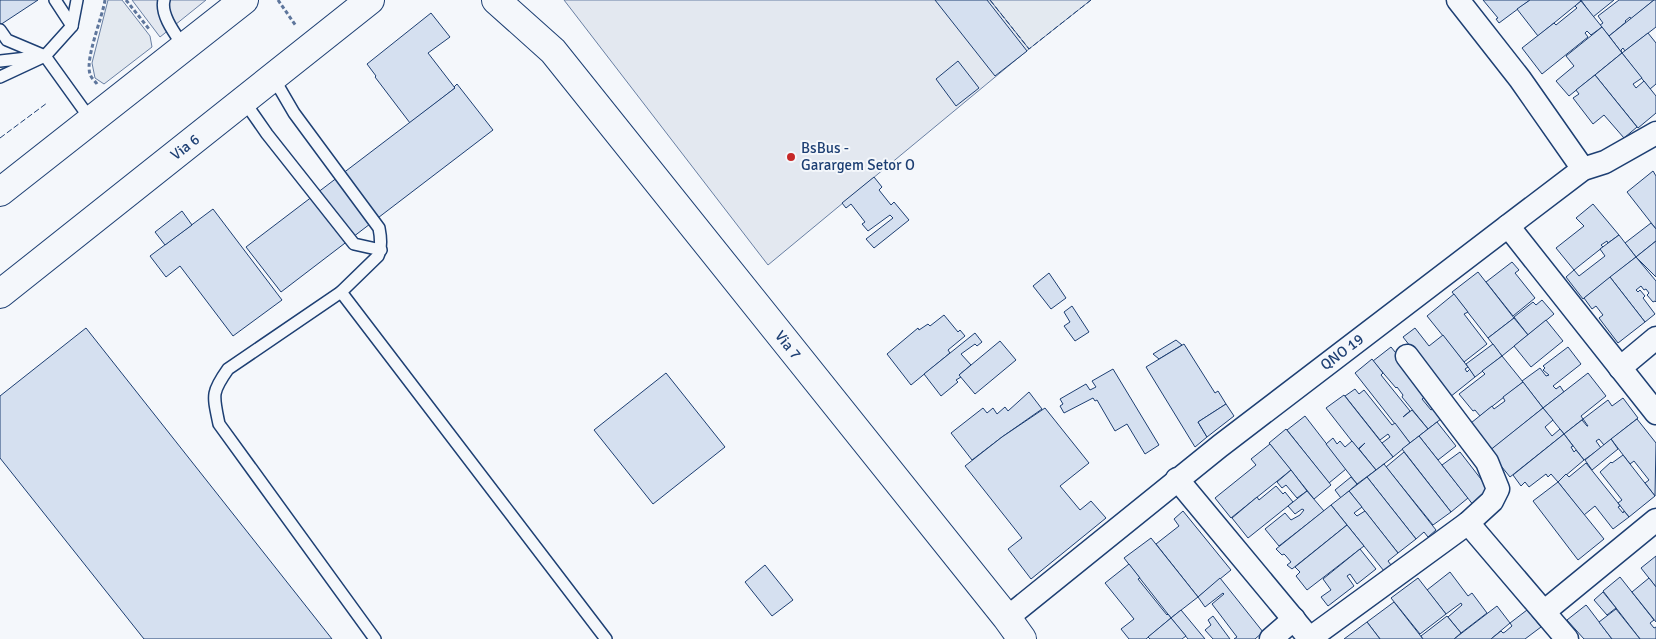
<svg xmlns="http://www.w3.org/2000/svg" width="1656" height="639" font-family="Signika,sans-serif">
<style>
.green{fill:#e3e9f0;stroke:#687fa3}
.parking{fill:#e3e8f0;stroke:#687fa3}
.building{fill:#d5e0f0;stroke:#1d3f73}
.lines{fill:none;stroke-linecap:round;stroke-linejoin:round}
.lane-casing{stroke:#1d3f73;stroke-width:14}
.street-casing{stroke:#1d3f73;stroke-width:25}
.secondary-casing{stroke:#1d3f73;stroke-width:30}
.path{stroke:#5e769c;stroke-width:3;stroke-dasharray:4 2.5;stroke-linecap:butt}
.lane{stroke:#f4f7fb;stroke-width:11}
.street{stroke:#f4f7fb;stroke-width:22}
.secondary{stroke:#f4f7fb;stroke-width:28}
.fence{stroke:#1d3f73;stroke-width:1;stroke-dasharray:6 2.5;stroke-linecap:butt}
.poi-dot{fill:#c62828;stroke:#f4f7fb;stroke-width:2}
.labels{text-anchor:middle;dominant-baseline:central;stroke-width:4;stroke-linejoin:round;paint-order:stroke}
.street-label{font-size:15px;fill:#1d3f73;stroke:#f4f7fb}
.poi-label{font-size:15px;fill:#1d3f73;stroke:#f4f7fb;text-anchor:start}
</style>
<rect width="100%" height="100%" fill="#f4f7fb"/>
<g class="green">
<path d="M 108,0 L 122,0 L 150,36 L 152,47 L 104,84 L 95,78 L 92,63 Z"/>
<path d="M 990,0 L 1091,0 L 1029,49 Z"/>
</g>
<g class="parking">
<path d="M 132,0 L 206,0 L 160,37 Z"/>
<path d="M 564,0 L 990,0 L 1029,49 L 768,265 Z"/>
</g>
<g class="building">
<path d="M 0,0 L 38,0 L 0,25 Z"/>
<path d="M 935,0 L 987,0 L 1027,51 L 995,76 Z"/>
<path d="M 1483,0 L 1530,0 L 1499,23 L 1496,19 L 1498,18 Z"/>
<path d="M 1530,0 L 1580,0 L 1581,1 L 1538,36 L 1517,9 Z"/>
<path d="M 1581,0 L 1614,0 L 1593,17 Z"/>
<path d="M 1619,0 L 1654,0 L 1631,19 L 1630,17 L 1625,21 L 1626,22 L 1609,36 L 1600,25 L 1603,23 L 1598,16 Z"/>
<path d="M 1654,0 L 1656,0 L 1656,27 L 1625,51 L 1623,48 L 1621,50 L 1622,53 L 1609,36 Z"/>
<path d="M 1581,1 L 1602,27 L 1591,35 L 1587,31 L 1585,33 L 1588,37 L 1542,74 L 1522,48 L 1554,23 L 1556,25 L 1577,8 L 1575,6 Z"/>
<path d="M 431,13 L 450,37 L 428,53 L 455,88 L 410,123 L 375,77 L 376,76 L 367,64 Z"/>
<path d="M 1602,27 L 1622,53 L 1569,96 L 1556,81 L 1574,66 L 1566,56 Z"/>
<path d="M 1648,33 L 1656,43 L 1656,84 L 1650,89 L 1622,53 Z"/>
<path d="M 1622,53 L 1642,78 L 1633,84 L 1636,88 L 1644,81 L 1656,96 L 1656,113 L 1638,128 L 1595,75 Z"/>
<path d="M 958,61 L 979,88 L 956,106 L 936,79 Z"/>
<path d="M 1595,75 L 1637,127 L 1624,138 L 1604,115 L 1593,124 L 1573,98 L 1579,94 L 1576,90 Z"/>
<path d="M 457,84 L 493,130 L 281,292 L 246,247 L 455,88 L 454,87 Z"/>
<path d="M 1653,171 L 1656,176 L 1656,229 L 1627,192 Z"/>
<path d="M 874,177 L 882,187 L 879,190 L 891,205 L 894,202 L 909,220 L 874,248 L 866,239 L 893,218 L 890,215 L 868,231 L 862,224 L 865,222 L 851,204 L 846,208 L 842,203 Z"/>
<path d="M 1593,204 L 1619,235 L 1608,243 L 1607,241 L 1601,245 L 1603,247 L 1574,270 L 1556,248 L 1584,226 L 1576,218 Z"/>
<path d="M 213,209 L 282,300 L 233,336 L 180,266 L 166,277 L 150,256 Z"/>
<path d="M 182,211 L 192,225 L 165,245 L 155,232 Z"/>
<path d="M 1651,223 L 1656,229 L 1656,241 L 1636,257 L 1625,243 Z"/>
<path d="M 1619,235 L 1636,257 L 1583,299 L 1566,277 L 1574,270 L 1579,276 L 1605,256 L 1600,249 Z"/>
<path d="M 1656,241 L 1656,277 L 1636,257 Z"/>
<path d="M 1636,257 L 1656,281 L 1656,302 L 1655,301 L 1653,302 L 1647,295 L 1649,293 L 1646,289 L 1644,290 L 1641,286 L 1636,290 L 1638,292 L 1640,290 L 1645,296 L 1643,298 L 1655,314 L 1645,322 L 1610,277 Z"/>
<path d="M 1512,262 L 1519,270 L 1515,273 L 1535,298 L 1513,316 L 1486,282 Z"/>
<path d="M 1478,272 L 1514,318 L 1488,338 L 1452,292 Z"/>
<path d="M 1049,273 L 1066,298 L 1051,309 L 1033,286 Z"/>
<path d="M 1610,277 L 1645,322 L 1618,343 L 1599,318 L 1603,315 L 1596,306 L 1592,309 L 1584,298 Z"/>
<path d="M 1454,294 L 1468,312 L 1464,314 L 1487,344 L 1464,362 L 1427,316 Z"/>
<path d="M 1542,300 L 1554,314 L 1528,335 L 1514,317 L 1533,302 L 1536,305 Z"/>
<path d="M 1072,306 L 1089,332 L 1075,341 L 1064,326 L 1070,322 L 1064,312 Z"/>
<path d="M 944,315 L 958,332 L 960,330 L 965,336 L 948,350 L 950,353 L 911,385 L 887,354 L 918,328 L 919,330 L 928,324 L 930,326 Z"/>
<path d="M 1514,318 L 1528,335 L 1502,356 L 1488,338 Z"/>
<path d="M 1546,320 L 1563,341 L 1531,367 L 1514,346 Z"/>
<path d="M 86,328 L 332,639 L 144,639 L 0,458 L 0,396 Z"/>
<path d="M 1415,328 L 1429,346 L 1443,335 L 1468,367 L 1465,369 L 1467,372 L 1470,369 L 1475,377 L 1450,397 L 1403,337 Z"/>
<path d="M 975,333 L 982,342 L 977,346 L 975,344 L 961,354 L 971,365 L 959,375 L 961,377 L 956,380 L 958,382 L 941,396 L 924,374 Z"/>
<path d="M 1176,340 L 1182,345 L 1159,359 L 1153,354 Z"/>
<path d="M 1000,341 L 1016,360 L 975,394 L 959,375 Z"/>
<path d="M 1184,344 L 1215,393 L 1218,391 L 1226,404 L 1198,422 L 1207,437 L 1195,447 L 1146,367 Z"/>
<path d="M 1493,344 L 1502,356 L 1475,377 L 1466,364 Z"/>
<path d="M 1391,347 L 1429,394 L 1422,399 L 1431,410 L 1438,405 L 1446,415 L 1428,429 L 1402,397 L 1403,395 L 1397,387 L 1396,388 L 1373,361 Z"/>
<path d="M 1568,347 L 1581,364 L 1553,386 L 1556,389 L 1560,386 L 1564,392 L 1543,408 L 1522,381 L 1540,368 L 1546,376 L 1549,375 L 1543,370 L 1545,368 L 1543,366 Z"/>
<path d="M 1502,356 L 1523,382 L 1480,416 L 1475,410 L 1473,411 L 1459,394 L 1485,374 L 1482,371 Z"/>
<path d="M 1372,359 L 1383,373 L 1381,375 L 1410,411 L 1403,417 L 1412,410 L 1428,429 L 1410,443 L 1355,373 Z"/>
<path d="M 1113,369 L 1159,445 L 1145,454 L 1127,424 L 1115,431 L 1097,400 L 1095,401 L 1093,398 L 1064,413 L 1060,406 L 1063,404 L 1060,399 L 1086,384 L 1090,390 L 1096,387 L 1092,381 Z"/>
<path d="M 666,373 L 725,447 L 653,504 L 594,430 Z"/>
<path d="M 1588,373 L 1606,396 L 1581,416 L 1583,419 L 1564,434 L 1543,408 Z"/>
<path d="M 1523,382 L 1543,408 L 1486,454 L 1466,427 L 1492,406 L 1494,409 L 1505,401 L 1503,397 Z"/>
<path d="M 1355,389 L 1359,394 L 1364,390 L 1392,425 L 1395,423 L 1410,443 L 1393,457 L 1382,443 L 1390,437 L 1388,434 L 1380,440 L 1345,396 Z"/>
<path d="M 1029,392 L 1042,409 L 1002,437 L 972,460 L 951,433 L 983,408 L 987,413 L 993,408 L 997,414 L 1005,407 L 1008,411 Z"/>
<path d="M 1344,395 L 1393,457 L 1376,470 L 1359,449 L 1365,443 L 1358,449 L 1326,408 Z"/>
<path d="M 1623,398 L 1638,418 L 1604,445 L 1599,439 L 1596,441 L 1601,448 L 1584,460 L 1564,434 L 1582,420 L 1587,426 L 1588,426 L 1583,419 L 1608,400 L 1612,406 Z"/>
<path d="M 1226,404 L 1234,416 L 1207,437 L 1198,422 Z"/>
<path d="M 1045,408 L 1089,463 L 1060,486 L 1080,510 L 1091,501 L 1106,518 L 1031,579 L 1008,549 L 1022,538 L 965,466 L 1002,437 Z"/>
<path d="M 1543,408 L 1553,420 L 1545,427 L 1552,436 L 1560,429 L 1564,434 L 1510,477 L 1489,451 Z"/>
<path d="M 1305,416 L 1346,469 L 1329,483 L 1287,430 Z"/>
<path d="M 1637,419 L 1656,443 L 1655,496 L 1645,483 L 1649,480 L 1634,461 L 1630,464 L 1611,439 Z"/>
<path d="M 1437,422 L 1456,446 L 1438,460 L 1419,436 Z"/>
<path d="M 1286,429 L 1331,485 L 1314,499 L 1269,443 Z"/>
<path d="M 1564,434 L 1573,446 L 1571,447 L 1574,452 L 1576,450 L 1584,460 L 1558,482 L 1551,474 L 1548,477 L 1546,474 L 1529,487 L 1525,482 L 1521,486 L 1513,475 Z"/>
<path d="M 1419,436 L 1468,498 L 1451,512 L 1402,449 Z"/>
<path d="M 1333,438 L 1337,444 L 1340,441 L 1345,447 L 1352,441 L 1376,470 L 1357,484 L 1326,444 Z"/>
<path d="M 1611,439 L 1618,449 L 1592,470 L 1585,460 Z"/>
<path d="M 1270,444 L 1291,470 L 1231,518 L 1215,498 L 1256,465 L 1251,459 Z"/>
<path d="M 1404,452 L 1451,512 L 1433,525 L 1386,467 Z"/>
<path d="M 1460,452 L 1491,492 L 1474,506 L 1442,465 Z"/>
<path d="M 1623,455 L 1655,496 L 1629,517 L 1618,503 L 1622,500 L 1600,472 L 1611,462 L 1612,463 Z"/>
<path d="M 1586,463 L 1618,503 L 1620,506 L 1618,507 L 1623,513 L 1624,511 L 1629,517 L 1613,529 L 1595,506 L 1584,515 L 1558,482 L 1566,474 L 1569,477 Z"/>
<path d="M 1384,464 L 1436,530 L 1428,537 L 1424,532 L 1416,539 L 1367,477 Z"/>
<path d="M 1291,470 L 1307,491 L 1297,498 L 1286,485 L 1282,488 L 1277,482 Z"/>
<path d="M 1351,477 L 1357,484 L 1341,498 L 1335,490 Z"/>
<path d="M 1367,477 L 1416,539 L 1398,553 L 1349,491 Z"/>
<path d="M 1558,482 L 1604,539 L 1578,560 L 1533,501 Z"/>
<path d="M 1276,486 L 1283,494 L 1285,492 L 1293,502 L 1248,538 L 1232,518 L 1257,497 L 1259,500 Z"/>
<path d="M 1307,491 L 1324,511 L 1279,546 L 1265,529 L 1285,513 L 1291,520 L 1300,515 L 1304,510 L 1302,509 L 1295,514 L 1288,506 Z"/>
<path d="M 1349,491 L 1362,507 L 1354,513 L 1357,516 L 1365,511 L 1398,553 L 1388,561 L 1391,565 L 1384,571 L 1331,505 Z"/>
<path d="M 1331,505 L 1347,525 L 1292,569 L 1287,565 L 1291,562 L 1286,556 L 1284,554 L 1282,555 L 1276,549 Z"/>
<path d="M 1183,511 L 1231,570 L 1198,597 L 1156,544 L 1179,526 L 1174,519 Z"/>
<path d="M 1347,525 L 1364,546 L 1307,590 L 1296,576 L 1300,572 L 1295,567 Z"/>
<path d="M 1151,538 L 1198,597 L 1171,618 L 1124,558 Z"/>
<path d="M 1360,549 L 1376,569 L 1357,584 L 1350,574 L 1347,576 L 1354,586 L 1328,606 L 1321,597 L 1331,590 L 1323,579 Z"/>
<path d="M 1656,556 L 1656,587 L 1641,568 Z"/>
<path d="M 1129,564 L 1140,578 L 1138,579 L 1167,615 L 1168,614 L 1171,618 L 1146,639 L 1129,639 L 1121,629 L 1134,619 L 1105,583 Z"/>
<path d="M 765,565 L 793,600 L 772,616 L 745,582 Z"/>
<path d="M 1450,572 L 1468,596 L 1472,593 L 1487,613 L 1461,633 L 1448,617 L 1462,605 L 1461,603 L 1446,614 L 1427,590 Z"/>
<path d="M 1620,577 L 1654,620 L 1650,623 L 1654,628 L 1656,627 L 1656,639 L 1640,639 L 1603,591 Z"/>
<path d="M 1220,578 L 1263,632 L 1255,639 L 1234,639 L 1237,637 L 1212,604 L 1224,594 L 1223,593 L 1205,607 L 1198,597 Z"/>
<path d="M 1418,578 L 1446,614 L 1420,634 L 1391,598 Z"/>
<path d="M 1649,578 L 1656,587 L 1656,622 L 1632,592 Z"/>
<path d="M 1603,592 L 1616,608 L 1607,615 L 1594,600 Z"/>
<path d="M 1394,602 L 1423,639 L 1380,639 L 1367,622 Z"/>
<path d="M 1586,605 L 1587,606 L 1612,639 L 1584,639 L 1567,620 Z"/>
<path d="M 1497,606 L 1510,623 L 1491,639 L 1454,639 Z"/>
<path d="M 1616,609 L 1640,639 L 1612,639 L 1599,622 Z"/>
<path d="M 1181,610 L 1205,639 L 1188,639 L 1171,618 Z"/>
<path d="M 1527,610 L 1541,627 L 1525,639 L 1491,639 L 1501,631 L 1503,633 L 1505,632 L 1512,626 L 1510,623 Z"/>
<path d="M 1213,616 L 1230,639 L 1213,639 L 1205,630 L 1211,625 L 1208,620 Z"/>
<path d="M 1447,616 L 1461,633 L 1454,639 L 1423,639 L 1421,636 Z"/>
<path d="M 1171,618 L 1186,636 L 1182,639 L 1150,639 L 1148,637 Z"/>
<path d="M 1367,622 L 1380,639 L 1344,639 Z"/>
</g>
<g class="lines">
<g class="lane-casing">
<g id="lane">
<path d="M 55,0 L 72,26"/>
<path d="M 77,0 L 72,26 L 45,56 L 91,120"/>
<path d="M 164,0 C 160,15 176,35 184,47"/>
<path d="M 0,30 L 7,40 L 45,56"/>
<path d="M 0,61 L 36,57"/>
<path d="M 0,77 L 45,56"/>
<path d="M 273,77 L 294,113 L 379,228 C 381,238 382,247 378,256 L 341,292 L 228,369 C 211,393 213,395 219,424 L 375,639"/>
<path d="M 244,101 L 267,134 L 354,244 L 381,250"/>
<path d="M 341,292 L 606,639"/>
</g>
</g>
<g class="street-casing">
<g id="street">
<path d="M 1458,0 L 1520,79 L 1583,169"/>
<path d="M 1508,226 L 1656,413"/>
<path d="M 1620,368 L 1656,338"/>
<path d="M 1177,479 L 1310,639"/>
<path d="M 1468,523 L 1567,639"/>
<path d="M 1545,611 L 1656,520"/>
<path d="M 1007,618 L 1220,446 L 1508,226 L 1583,169 L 1605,162 L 1656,133"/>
<path d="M 1271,639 L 1294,619"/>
<path d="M 1309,639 L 1468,523 L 1492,501 L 1498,489 L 1487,462 L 1407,356"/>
</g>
</g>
<g class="secondary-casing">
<g id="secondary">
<path d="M 496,0 L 553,51 L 1007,618 L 1022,639"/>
<path d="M 0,192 L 244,0"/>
<path d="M 0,294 L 370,0"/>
</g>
</g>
<g class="path">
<path d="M 126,0 L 149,29"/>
<path d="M 278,0 L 296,26"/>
<path d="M 97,84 C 95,81 91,78 90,74 C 85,58 102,19 105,0"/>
</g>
<use href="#lane" class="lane"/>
<use href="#street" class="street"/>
<use href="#secondary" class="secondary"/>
<g class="fence">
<path d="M 990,0 L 1029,49 L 1091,0"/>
<path d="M 0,138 L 47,103"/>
</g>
</g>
<circle class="poi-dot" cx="791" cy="157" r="5"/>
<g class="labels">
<g class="street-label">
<text transform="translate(185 147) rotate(-38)">Via 6</text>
<text transform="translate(788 345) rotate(51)">Via 7</text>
<text transform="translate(1342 352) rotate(-37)">QNO 19</text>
</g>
<g class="poi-label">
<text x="801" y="148">BsBus -<tspan x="801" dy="17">Garargem Setor O</tspan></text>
</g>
</g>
</svg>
